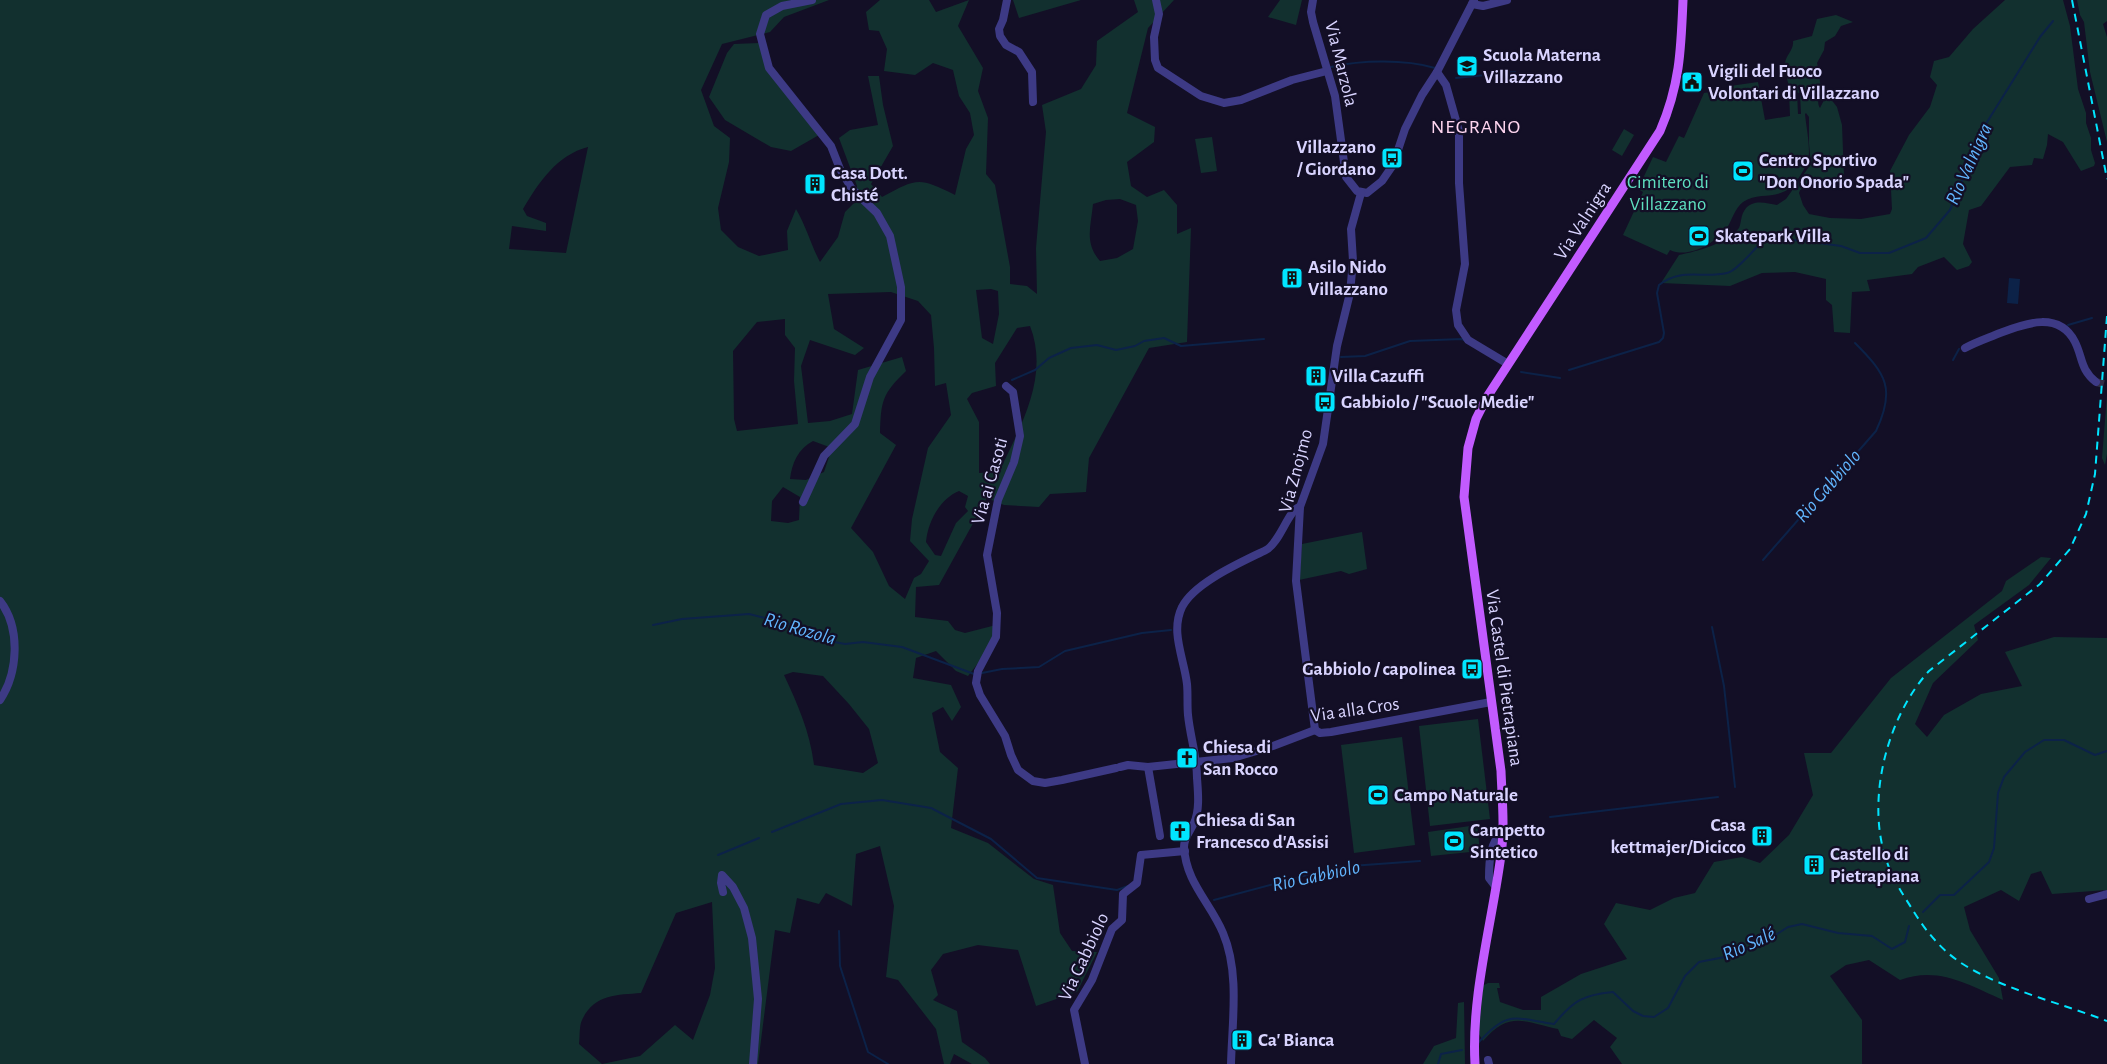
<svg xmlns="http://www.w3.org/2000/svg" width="2107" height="1064" font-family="'Alegreya Sans',sans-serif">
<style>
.green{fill:#12302f;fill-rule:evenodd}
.water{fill:#0c2248}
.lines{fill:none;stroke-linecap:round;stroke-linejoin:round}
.stream{stroke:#0c2248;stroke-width:2}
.minor-tunnel{stroke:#312d47;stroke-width:8;stroke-dasharray:8 4;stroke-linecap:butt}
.minor{stroke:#3d3a85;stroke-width:8}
.major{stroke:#c25bff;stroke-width:9}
.rail{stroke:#00e5ff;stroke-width:2;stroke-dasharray:8 6;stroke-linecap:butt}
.labels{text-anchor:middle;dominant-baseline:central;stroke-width:4.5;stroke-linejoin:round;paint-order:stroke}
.poi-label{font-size:19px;font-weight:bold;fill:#d9d4ff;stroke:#130f26;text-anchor:start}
.street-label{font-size:19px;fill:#d9d4ff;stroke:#130f26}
.park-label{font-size:19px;fill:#5fe0c0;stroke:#130f26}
.neighbourhood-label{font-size:20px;letter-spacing:1px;fill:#ffd6f0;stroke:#130f26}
.water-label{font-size:20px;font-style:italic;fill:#62b6ff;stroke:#130f26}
</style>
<rect width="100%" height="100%" fill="#130f26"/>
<g class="green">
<path d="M 0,0 L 829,0 L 784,17 L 770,32 L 722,44 L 701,90 L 714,126 L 730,138 L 729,162 L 718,208 L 721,230 L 738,247 L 759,256 L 788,250 L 787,231 L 796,209 C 806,226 811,245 820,262 L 838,237 L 845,212 L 856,201 L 857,186 L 839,138 L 850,130 L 878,125 L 868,76 L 879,76 L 883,105 L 893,146 L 871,184 L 882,197 C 918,178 918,177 955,195 L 966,149 L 974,135 L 970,113 L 959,96 L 953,70 L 933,63 L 915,75 L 884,71 L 887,49 L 879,31 L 869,30 L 866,12 L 880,0 L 929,0 L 936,12 L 969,0 L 958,26 L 983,68 L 978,91 L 988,118 L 986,174 L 995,185 L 1010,267 L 1010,284 L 1027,286 L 1037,294 L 1036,248 L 1046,132 L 1042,105 L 1081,89 L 1096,65 L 1097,41 L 1138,12 L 1134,0 L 1177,0 L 1174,0 L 1148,28 L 1127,113 L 1155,127 L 1154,142 L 1127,162 L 1131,186 L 1147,197 L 1164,190 L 1177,205 L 1177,234 L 1191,228 L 1187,342 L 1149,348 L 1089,458 L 1086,492 L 1050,494 L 1039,507 L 1004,505 L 987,498 L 939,585 L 916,587 L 915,617 L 948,621 L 955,630 L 965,633 L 996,625 L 997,639 L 968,676 L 956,671 L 936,651 L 916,658 L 913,678 L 951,685 L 961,707 L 952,721 L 943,707 L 932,713 L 940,752 L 958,768 L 951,828 L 988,843 L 1034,879 L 1053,885 L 1060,933 L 1072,951 L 1097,952 L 1077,992 L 1036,1006 L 1018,950 L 978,945 L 943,954 L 931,970 L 938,995 L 933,1000 L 957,1011 L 962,1042 L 985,1058 L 990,1064 L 972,1064 L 954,1054 L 950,1064 L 944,1064 L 936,1029 L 898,980 L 886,977 L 894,906 L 880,846 L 856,854 L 852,906 L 826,893 L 819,904 L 797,898 L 790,933 L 775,930 L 758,1064 L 0,1064 ZM 588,147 L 566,253 L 509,249 L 512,226 L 546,231 L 546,223 L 527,216 L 523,209 C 539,182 557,155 588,147 ZM 1120,199 L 1136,205 L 1138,221 L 1133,249 L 1117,258 L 1100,261 C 1084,243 1091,226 1093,204 L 1106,200 ZM 991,289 L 998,291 L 999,314 L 993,344 L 982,338 L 976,290 ZM 891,292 L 918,301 L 931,315 L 934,348 L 935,386 L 946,383 L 951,415 L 928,448 L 912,519 L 910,541 L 929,561 L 921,574 L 914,578 L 905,599 L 889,586 L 873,552 L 851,528 L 896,445 L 880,433 C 881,401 882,394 906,371 L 902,357 L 858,370 L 852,414 L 830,421 L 808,423 L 801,366 L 810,340 L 855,355 L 864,348 L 834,329 L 828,294 ZM 785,319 L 785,335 L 795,348 L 794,381 L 798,424 L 737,431 L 734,419 L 733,351 L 757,322 ZM 1030,326 C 1050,377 1020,427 999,472 L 979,473 L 979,422 L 967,399 L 972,393 L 996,386 L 995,363 L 1017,328 ZM 813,441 L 832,448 L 824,472 L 806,480 L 790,479 C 792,463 798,449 813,441 ZM 783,487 L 800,497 L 799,520 L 788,523 L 771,521 L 772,501 ZM 959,491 L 968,496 L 965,507 L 968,511 L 956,523 L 941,556 L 935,555 L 926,542 C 928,521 940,499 959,491 ZM 793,672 L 823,676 L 849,704 L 869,729 L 878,763 L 863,773 L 814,765 C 810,732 798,705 784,675 ZM 712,902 L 715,968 L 710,995 L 693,1040 L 675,1025 L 640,1056 L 602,1064 L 579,1044 C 580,1037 579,1026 582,1020 C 594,994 617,995 641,993 L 676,913 Z"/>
<path d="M 1013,0 L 1081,0 L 1019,18 Z"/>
<path d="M 1280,0 L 1302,0 L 1296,25 L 1268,17 Z"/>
<path d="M 2005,0 L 2063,0 L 2070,26 L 2078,89 L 2086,113 L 2086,123 L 2091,138 L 2091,150 L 2095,163 L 2094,166 L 2081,171 L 2063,142 L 2048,134 L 2047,145 L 2043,159 L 2034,158 L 2032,165 L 2010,167 L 1981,206 L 1969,210 L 1963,244 L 1972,262 L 1969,266 L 1957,270 L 1944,257 L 1918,267 L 1912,274 L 1867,280 L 1870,291 L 1852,292 L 1850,333 L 1834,332 L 1832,305 L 1826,300 L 1826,279 L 1795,272 L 1762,273 L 1730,286 L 1661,283 L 1679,255 C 1698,251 1726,244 1739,228 C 1741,224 1741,217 1743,213 C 1750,198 1765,203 1777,205 L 1786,199 L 1811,164 L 1809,144 L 1809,117 L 1806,113 L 1805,114 C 1806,126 1811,149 1808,160 C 1807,165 1801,175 1797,180 C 1781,203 1761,190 1743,202 C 1735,208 1732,220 1727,228 C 1715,243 1689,259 1670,250 L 1667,255 L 1623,235 L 1643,192 L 1638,189 L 1653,157 L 1666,162 L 1679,136 L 1684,138 L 1704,93 L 1730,89 L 1730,86 L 1758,82 L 1765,120 L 1790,116 L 1789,93 L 1797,92 L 1798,114 L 1801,114 L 1800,93 L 1790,91 C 1788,82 1785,72 1785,63 C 1786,55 1794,50 1793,41 L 1812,36 L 1817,19 L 1836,15 L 1853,22 L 1841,26 L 1835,36 L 1825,42 L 1824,50 L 1817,63 C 1819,69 1819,76 1820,82 C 1822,88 1815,101 1820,108 L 1827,94 L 1837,107 L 1842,125 L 1844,177 L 1837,181 L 1811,184 L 1800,190 L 1799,193 L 1803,205 L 1809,214 L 1830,218 L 1861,219 L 1890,214 L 1892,209 L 1890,171 L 1909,135 L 1930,107 L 1937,85 L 1930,77 L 1934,61 L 1949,57 L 1973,29 Z"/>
<path d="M 2077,0 L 2107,0 L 2107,21 L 2103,24 L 2107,37 L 2107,142 L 2090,72 L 2084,22 L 2080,15 Z"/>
<path d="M 759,43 L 767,70 L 819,135 L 791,151 L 771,147 L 725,120 L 709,97 L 727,53 L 734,44 Z"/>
<path d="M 1624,129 L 1634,135 L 1622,156 L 1612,150 Z"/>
<path d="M 1212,137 L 1217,171 L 1201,173 L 1195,139 Z"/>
<path d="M 2107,395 L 2107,454 L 2105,465 L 2102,458 Z"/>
<path d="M 1362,532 L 1367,569 L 1349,574 L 1341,571 L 1299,580 L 1302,544 Z"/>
<path d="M 2041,557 L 2051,558 L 2029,585 L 1974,625 L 1978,640 L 1933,683 L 1915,724 L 1927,737 L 1944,715 L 1981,694 L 2022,686 L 2005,652 L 2054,637 L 2107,638 L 2107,890 L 2052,894 L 2041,871 L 2031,874 L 2019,901 L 2001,890 L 1964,907 L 1970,930 L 1999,978 L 2003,1000 C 1968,985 1939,966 1900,980 L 1869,960 L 1846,965 L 1830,976 L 1862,1020 L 1862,1064 L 1622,1064 L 1610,1047 L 1617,1038 L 1594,1020 L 1572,1039 L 1561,1036 L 1558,1029 C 1523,1021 1509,1011 1483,1041 L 1476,1029 L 1482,986 L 1488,983 L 1499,983 L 1500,988 L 1497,988 L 1500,1002 L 1523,1010 L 1541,1010 L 1541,997 L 1581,974 L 1627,959 L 1604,924 L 1616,903 L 1650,910 L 1674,898 L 1695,893 L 1714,862 L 1742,857 L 1760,863 L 1789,835 L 1813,795 L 1804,753 L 1831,753 L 1891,678 L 2002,591 L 2006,581 Z"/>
<path d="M 1478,719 L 1490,819 L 1430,826 L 1419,726 Z"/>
<path d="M 1402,737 L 1415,845 L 1354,853 L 1341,745 Z"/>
<path d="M 1477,825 L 1480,851 L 1431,856 L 1428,832 Z"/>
<path d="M 1464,1002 L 1465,1064 L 1423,1064 L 1434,1046 L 1456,1038 L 1458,1003 Z"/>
</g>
<path class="water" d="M 2009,278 L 2020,279 L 2018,304 L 2007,303 Z"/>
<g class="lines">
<g class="stream">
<path d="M 1331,67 C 1361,60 1405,59 1435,68"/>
<path d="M 1456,78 L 1515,72"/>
<path d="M 2068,325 L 2092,318"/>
<path d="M 1341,357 L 1365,356 L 1410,341 L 1462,339 L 1465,341"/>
<path d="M 1953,360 L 1959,349"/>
<path d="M 1569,370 L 1659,342 L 1663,338 L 1664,333 L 1657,293 L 1659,285 C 1682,267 1702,279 1727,273 C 1737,271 1754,249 1762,242 L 1797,240 L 1841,246 L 1860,253 L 1889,253 L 1926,238 L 1950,210 L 1984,127 L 2040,37 L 2053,21"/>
<path d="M 1521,372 L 1560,378"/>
<path d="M 1012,380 L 1035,370 L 1049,358 L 1071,348 L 1097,345 L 1116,350 L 1135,346 L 1144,341 L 1164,338 L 1181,346 L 1264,339"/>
<path d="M 1763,560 L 1876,431 C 1896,389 1886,374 1855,343"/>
<path d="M 653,625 L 682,619 L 749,614 L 806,628 L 824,640 L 845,644 L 863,642 L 902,647 L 974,674"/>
<path d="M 1712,627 L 1724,686 L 1735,787"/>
<path d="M 982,673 L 1002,669 L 1039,667 L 1065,651 L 1142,633 L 1171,630"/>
<path d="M 1550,817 L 1718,797"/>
<path d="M 772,832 L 841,804 L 882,800 L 919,806 L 931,808 L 991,839 L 1037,878 L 1117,890 L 1128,886"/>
<path d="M 718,855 L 759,838"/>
<path d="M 1214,900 L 1337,867 L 1420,861"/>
<path d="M 1923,912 L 1940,895 L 1954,895 L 1989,862 L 1994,848 L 1998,793 L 2004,777 L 2025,752 L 2044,740 L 2064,740 L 2095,755 L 2107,751"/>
<path d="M 839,931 L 840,966 L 868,1052 L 888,1064"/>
<path d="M 1478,1043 C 1508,1010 1513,1018 1554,1024 C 1574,1000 1583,995 1613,992 L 1633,1011 L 1643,1016 L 1654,1017 L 1668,1008 L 1685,976 L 1699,962 L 1730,956 L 1766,941 L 1788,927 L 1802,924 L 1838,933 L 1872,936 L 1892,949 L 1905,942 L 1909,926"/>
<path d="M 1438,1064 L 1441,1054 L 1462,1050"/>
</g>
<path class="minor-tunnel" d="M 2096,382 L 2107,385"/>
<g class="minor">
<path d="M 1007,0 L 1003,20 L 999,29 L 1000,36 L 1006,45 L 1019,52 L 1032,72 L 1033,102"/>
<path d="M 1156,0 L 1159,14 L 1154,37 L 1155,60 L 1158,68 L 1201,96 L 1224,103 L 1241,100 L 1292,80 L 1327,71"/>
<path d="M 1313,0 L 1311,12 L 1313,22 L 1335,96 L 1346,177 L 1357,191 L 1367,193 L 1382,181 L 1393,165 L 1405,129 L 1422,95 L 1437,72 L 1474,0"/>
<path d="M 1472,4 L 1483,6 L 1507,0"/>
<path d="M 1437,72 L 1446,85 L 1459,131 L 1459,183 L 1465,264 L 1456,310 L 1458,325 L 1468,340 L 1508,364"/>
<path d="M 1965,348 C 1976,342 1988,338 2000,333 C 2026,323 2059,311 2075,342 C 2083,358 2080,369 2096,382"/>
<path d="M 1006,386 L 1013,392 L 1020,436 L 1014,462 L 998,500 L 987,555 L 997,613 L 996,637 L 978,671 L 976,683 L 980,695 L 1005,736 L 1011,755 L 1018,770 L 1033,781 L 1045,783 L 1062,780 L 1116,768"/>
<path d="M 803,502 L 824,456 L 855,424 L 870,377 L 901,320 L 901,287 L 890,236 L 877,213 L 852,189 L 840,169 L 831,146 L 769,68 L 760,34 L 766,15 L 782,6 L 812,0"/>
<path d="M 0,601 C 21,628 18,673 0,700"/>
<path d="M 1315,730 L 1296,581 L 1300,507 L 1323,444 L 1337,346 L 1350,293 L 1353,261 L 1351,229 L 1361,193"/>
<path d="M 1315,730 L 1320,733 L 1331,732 L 1491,702"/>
<path d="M 1120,767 L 1128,765 L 1148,767 L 1233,758 L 1273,746 L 1315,730"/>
<path d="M 1148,767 L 1160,836"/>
<path d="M 1496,887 L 1489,878 C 1489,861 1490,842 1503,830"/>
<path d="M 723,892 L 721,883 L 722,875 L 733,887 L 744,908 L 752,938 L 758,999 L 753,1064"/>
<path d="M 2089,899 L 2107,894"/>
<path d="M 1488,1060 L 1489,1064"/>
<path d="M 1085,1064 L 1074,1010 L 1092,980 L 1112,929 L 1122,920 L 1123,894 L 1137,883 L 1141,855 L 1185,851"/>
<path d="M 1231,1064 C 1232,1022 1240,973 1223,933 C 1210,902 1186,883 1184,847 C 1184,837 1190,832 1194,823 C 1200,810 1198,792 1197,778 C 1197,756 1190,736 1188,715 C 1187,705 1188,694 1187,684 C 1184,658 1170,632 1182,607 C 1195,582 1242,562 1266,550 C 1280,543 1289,508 1300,507"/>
</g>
<path class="major" d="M 1475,1064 C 1471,996 1492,923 1501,855 C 1505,827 1502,799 1501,771 L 1464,497 L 1468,448 L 1476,419 L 1487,397 L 1660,131 C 1680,85 1681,49 1683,0"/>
<g class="rail">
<path d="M 2072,0 L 2107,179"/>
<path d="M 2107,316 L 2095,474 L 2086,514 L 2070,549 L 2040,584 L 1929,671 C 1887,717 1865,801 1887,862 C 1893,880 1904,896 1914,912 C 1927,933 1944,953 1966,966 C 2006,990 2063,1004 2107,1021"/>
</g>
</g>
<defs>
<g id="school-square" transform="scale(1.125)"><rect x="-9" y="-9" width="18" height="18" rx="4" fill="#00e5ff" stroke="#130f26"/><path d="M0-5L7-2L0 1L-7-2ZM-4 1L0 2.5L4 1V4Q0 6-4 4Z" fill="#111"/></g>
<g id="civic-square" transform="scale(1.125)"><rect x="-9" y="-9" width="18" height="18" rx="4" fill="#00e5ff" stroke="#130f26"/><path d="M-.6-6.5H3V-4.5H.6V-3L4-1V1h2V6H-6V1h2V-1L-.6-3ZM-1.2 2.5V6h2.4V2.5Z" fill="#111"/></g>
<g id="bus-square" transform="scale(1.125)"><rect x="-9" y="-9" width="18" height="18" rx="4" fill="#00e5ff" stroke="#130f26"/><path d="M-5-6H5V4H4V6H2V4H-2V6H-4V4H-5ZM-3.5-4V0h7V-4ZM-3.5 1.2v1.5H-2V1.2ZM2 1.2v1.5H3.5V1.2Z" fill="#111"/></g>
<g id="stadium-square" transform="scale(1.125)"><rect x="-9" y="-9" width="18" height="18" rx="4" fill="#00e5ff" stroke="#130f26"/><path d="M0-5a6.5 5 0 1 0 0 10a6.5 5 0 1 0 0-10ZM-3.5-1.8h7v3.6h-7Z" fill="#111"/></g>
<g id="building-square" transform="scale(1.125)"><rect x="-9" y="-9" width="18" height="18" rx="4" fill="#00e5ff" stroke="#130f26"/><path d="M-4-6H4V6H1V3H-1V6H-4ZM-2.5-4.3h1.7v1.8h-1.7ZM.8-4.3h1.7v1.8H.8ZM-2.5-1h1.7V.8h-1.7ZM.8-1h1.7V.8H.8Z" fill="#111"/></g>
<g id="church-square" transform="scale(1.125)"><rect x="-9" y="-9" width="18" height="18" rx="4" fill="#00e5ff" stroke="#130f26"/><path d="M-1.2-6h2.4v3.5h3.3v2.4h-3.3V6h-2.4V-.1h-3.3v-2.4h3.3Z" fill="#111"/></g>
</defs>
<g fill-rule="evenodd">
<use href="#school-square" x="1467" y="66"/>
<use href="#civic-square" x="1692" y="82"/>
<use href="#bus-square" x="1392" y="158"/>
<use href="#stadium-square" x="1743" y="171"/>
<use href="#building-square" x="815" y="184"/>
<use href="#stadium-square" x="1699" y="236"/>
<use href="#building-square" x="1292" y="278"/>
<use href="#building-square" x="1316" y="376"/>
<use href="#bus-square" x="1325" y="402"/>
<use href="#bus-square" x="1472" y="669"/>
<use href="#church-square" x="1187" y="758"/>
<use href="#stadium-square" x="1378" y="795"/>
<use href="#church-square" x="1180" y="831"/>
<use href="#building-square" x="1762" y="836"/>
<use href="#stadium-square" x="1454" y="841"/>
<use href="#building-square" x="1814" y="865"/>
<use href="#building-square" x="1242" y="1040"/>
</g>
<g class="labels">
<g class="poi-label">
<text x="1483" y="55">Scuola Materna<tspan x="1483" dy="22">Villazzano</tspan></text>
<text x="1708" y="71">Vigili del Fuoco<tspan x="1708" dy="22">Volontari di Villazzano</tspan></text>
<text x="1376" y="147" text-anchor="end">Villazzano<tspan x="1376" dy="22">/ Giordano</tspan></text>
<text x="1759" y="160">Centro Sportivo<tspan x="1759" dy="22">"Don Onorio Spada"</tspan></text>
<text x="831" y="173">Casa Dott.<tspan x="831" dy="22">Chisté</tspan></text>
<text x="1715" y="236">Skatepark Villa</text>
<text x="1308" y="267">Asilo Nido<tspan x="1308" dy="22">Villazzano</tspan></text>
<text x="1332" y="376">Villa Cazuffi</text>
<text x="1341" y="402">Gabbiolo / "Scuole Medie"</text>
<text x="1456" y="669" text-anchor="end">Gabbiolo / capolinea</text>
<text x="1203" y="747">Chiesa di<tspan x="1203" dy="22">San Rocco</tspan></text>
<text x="1394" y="795">Campo Naturale</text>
<text x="1196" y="820">Chiesa di San<tspan x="1196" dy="22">Francesco d'Assisi</tspan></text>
<text x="1746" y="825" text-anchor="end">Casa<tspan x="1746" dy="22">kettmajer/Dicicco</tspan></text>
<text x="1470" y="830">Campetto<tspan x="1470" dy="22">Sintetico</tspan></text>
<text x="1830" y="854">Castello di<tspan x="1830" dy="22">Pietrapiana</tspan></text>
<text x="1258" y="1040">Ca' Bianca</text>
</g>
<g class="street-label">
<text transform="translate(1341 64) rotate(76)">Via Marzola</text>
<text transform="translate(1583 221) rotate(-57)">Via Valnigra</text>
<text transform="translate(1296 471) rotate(-75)">Via Znojmo</text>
<text transform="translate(990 481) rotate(-74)">Via ai Casoti</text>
<text transform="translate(1504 678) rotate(82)">Via Castel di Pietrapiana</text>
<text transform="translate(1355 710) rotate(-8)">Via alla Cros</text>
<text transform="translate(1084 957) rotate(-65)">Via Gabbiolo</text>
</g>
<g class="park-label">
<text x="1668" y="182">Cimitero di<tspan x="1668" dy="22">Villazzano</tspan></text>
</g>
<g class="neighbourhood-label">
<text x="1476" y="127">NEGRANO</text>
</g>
<g class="water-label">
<text transform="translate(1969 164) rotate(-66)">Rio Valnigra</text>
<text transform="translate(1828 486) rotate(-49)">Rio Gabbiolo</text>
<text transform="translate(800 629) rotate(16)">Rio Rozola</text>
<text transform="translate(1316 876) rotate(-12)">Rio Gabbiolo</text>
<text transform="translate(1749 944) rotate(-24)">Rio Salé</text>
</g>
</g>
</svg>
